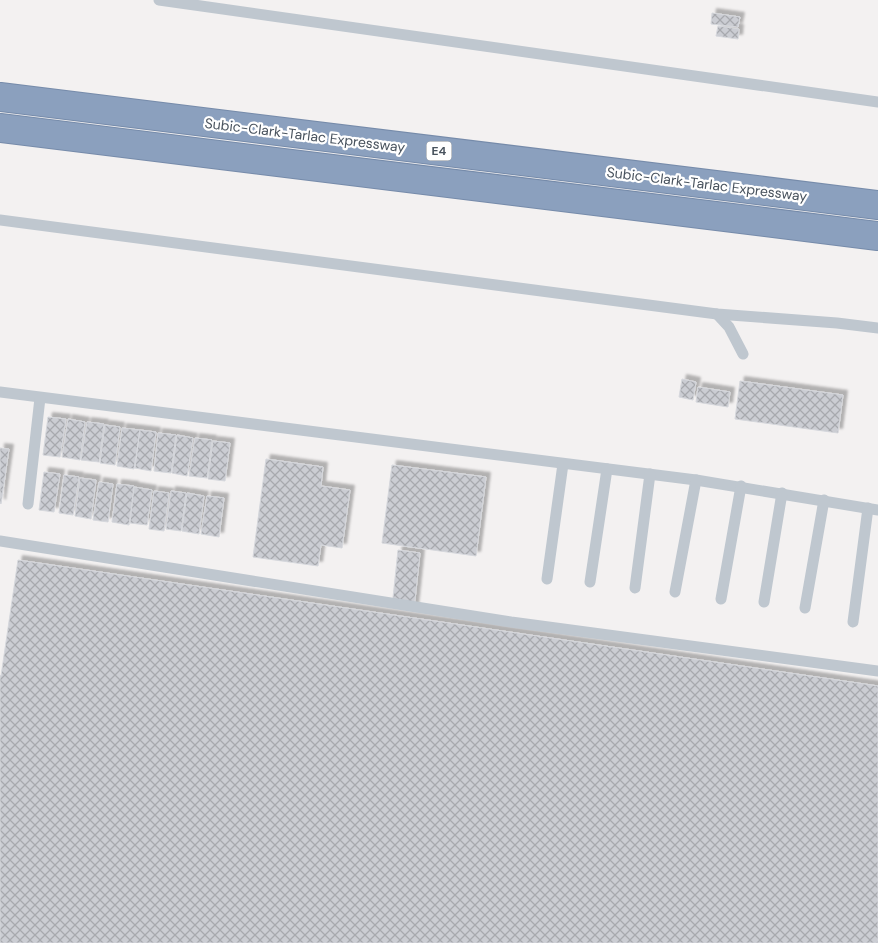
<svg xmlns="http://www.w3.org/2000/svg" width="878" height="943" font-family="'DM Sans',sans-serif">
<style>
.building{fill:url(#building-cross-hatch);stroke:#d5d7dc;filter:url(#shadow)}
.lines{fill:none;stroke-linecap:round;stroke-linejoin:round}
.motorway-casing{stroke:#768baa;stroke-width:30}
.service{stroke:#bfc7cf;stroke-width:11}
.motorway{stroke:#8ba0be;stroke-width:28}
.labels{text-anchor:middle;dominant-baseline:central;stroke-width:4.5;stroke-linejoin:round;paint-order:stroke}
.shield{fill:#fff;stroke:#80878e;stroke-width:1}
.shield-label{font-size:12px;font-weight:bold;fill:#49535e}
.street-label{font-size:14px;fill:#49535e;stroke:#fff}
</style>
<defs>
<pattern id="building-cross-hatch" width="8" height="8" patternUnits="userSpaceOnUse" patternTransform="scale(1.25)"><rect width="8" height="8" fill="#cbcdd3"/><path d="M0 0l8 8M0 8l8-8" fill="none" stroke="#a7a9ae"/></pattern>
<filter id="shadow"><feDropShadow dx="4.5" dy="-4.5" stdDeviation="1" flood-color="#0004"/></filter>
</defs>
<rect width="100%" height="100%" fill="#f3f1f1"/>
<g class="building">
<path d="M 712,13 L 740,17 L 738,27 L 711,24 Z"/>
<path d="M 718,26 L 739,29 L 738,39 L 716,36 Z"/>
<path d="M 682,379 L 696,382 L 693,400 L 679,397 Z"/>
<path d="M 740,381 L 843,395 L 838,433 L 735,419 Z"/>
<path d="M 698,387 L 730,392 L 728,407 L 696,402 Z"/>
<path d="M 48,417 L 66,419 L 60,457 L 43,455 Z"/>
<path d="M 68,419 L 85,422 L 80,460 L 62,457 Z"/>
<path d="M 87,422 L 104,424 L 99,462 L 81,460 Z"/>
<path d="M 105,425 L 120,427 L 115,465 L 100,463 Z"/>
<path d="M 122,428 L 140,430 L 134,469 L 117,466 Z"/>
<path d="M 140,430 L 156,432 L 151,471 L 135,468 Z"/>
<path d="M 158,433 L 176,435 L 171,473 L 154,471 Z"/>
<path d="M 177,435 L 193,438 L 187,476 L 172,473 Z"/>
<path d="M 195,438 L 212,440 L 207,478 L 189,476 Z"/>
<path d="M 213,441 L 230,443 L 225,481 L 208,479 Z"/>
<path d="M 0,448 L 9,449 L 1,504 L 0,503 Z"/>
<path d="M 266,459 L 323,467 L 321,486 L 350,490 L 342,548 L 321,545 L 318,566 L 253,557 Z"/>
<path d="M 392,465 L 486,477 L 476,556 L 382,543 Z"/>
<path d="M 44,472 L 60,474 L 54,512 L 39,510 Z"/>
<path d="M 64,475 L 79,477 L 73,515 L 59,513 Z"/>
<path d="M 80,478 L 96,480 L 91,519 L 75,516 Z"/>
<path d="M 99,482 L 113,484 L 108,522 L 93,520 Z"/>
<path d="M 117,484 L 134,486 L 129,525 L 112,522 Z"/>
<path d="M 134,487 L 152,490 L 147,525 L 130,523 Z"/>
<path d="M 154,491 L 169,493 L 164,531 L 149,529 Z"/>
<path d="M 171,491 L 186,493 L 181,531 L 166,529 Z"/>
<path d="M 187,493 L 204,496 L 199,534 L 182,531 Z"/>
<path d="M 207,496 L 224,498 L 219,537 L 201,534 Z"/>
<path d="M 398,550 L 420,553 L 414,609 L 392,607 Z"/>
<path d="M 18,560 L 878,686 L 878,943 L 0,943 L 0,675 L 1,676 Z"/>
</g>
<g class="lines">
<g class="motorway-casing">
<g id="motorway">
<path d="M 0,97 L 878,205"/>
<path d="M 0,128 L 878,236"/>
</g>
</g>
<g class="service">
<path d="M 159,0 L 878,102"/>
<path d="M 0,220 L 717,314 L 837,323 L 878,328"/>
<path d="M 717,314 L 729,327 L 743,354"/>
<path d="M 0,392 L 696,480 L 878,510"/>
<path d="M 28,504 L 40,398"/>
<path d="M 0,541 L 511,622 L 878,671"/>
<path d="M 547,579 L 563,464"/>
<path d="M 590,582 L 607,469"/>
<path d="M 635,588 L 650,474"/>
<path d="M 675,592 L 696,480"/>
<path d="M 721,599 L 741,486"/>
<path d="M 764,602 L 782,493"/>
<path d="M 805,608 L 824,500"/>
<path d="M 853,622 L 868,508"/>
</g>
<use href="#motorway" class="motorway"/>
</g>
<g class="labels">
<rect class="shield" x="426.5" y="141.5" width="25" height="19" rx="4"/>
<g class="shield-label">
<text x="439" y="151">E4</text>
</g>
<g class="street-label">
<text transform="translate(305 135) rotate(7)">Subic-Clark-Tarlac Expressway</text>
<text transform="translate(707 184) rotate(7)">Subic-Clark-Tarlac Expressway</text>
</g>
</g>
</svg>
